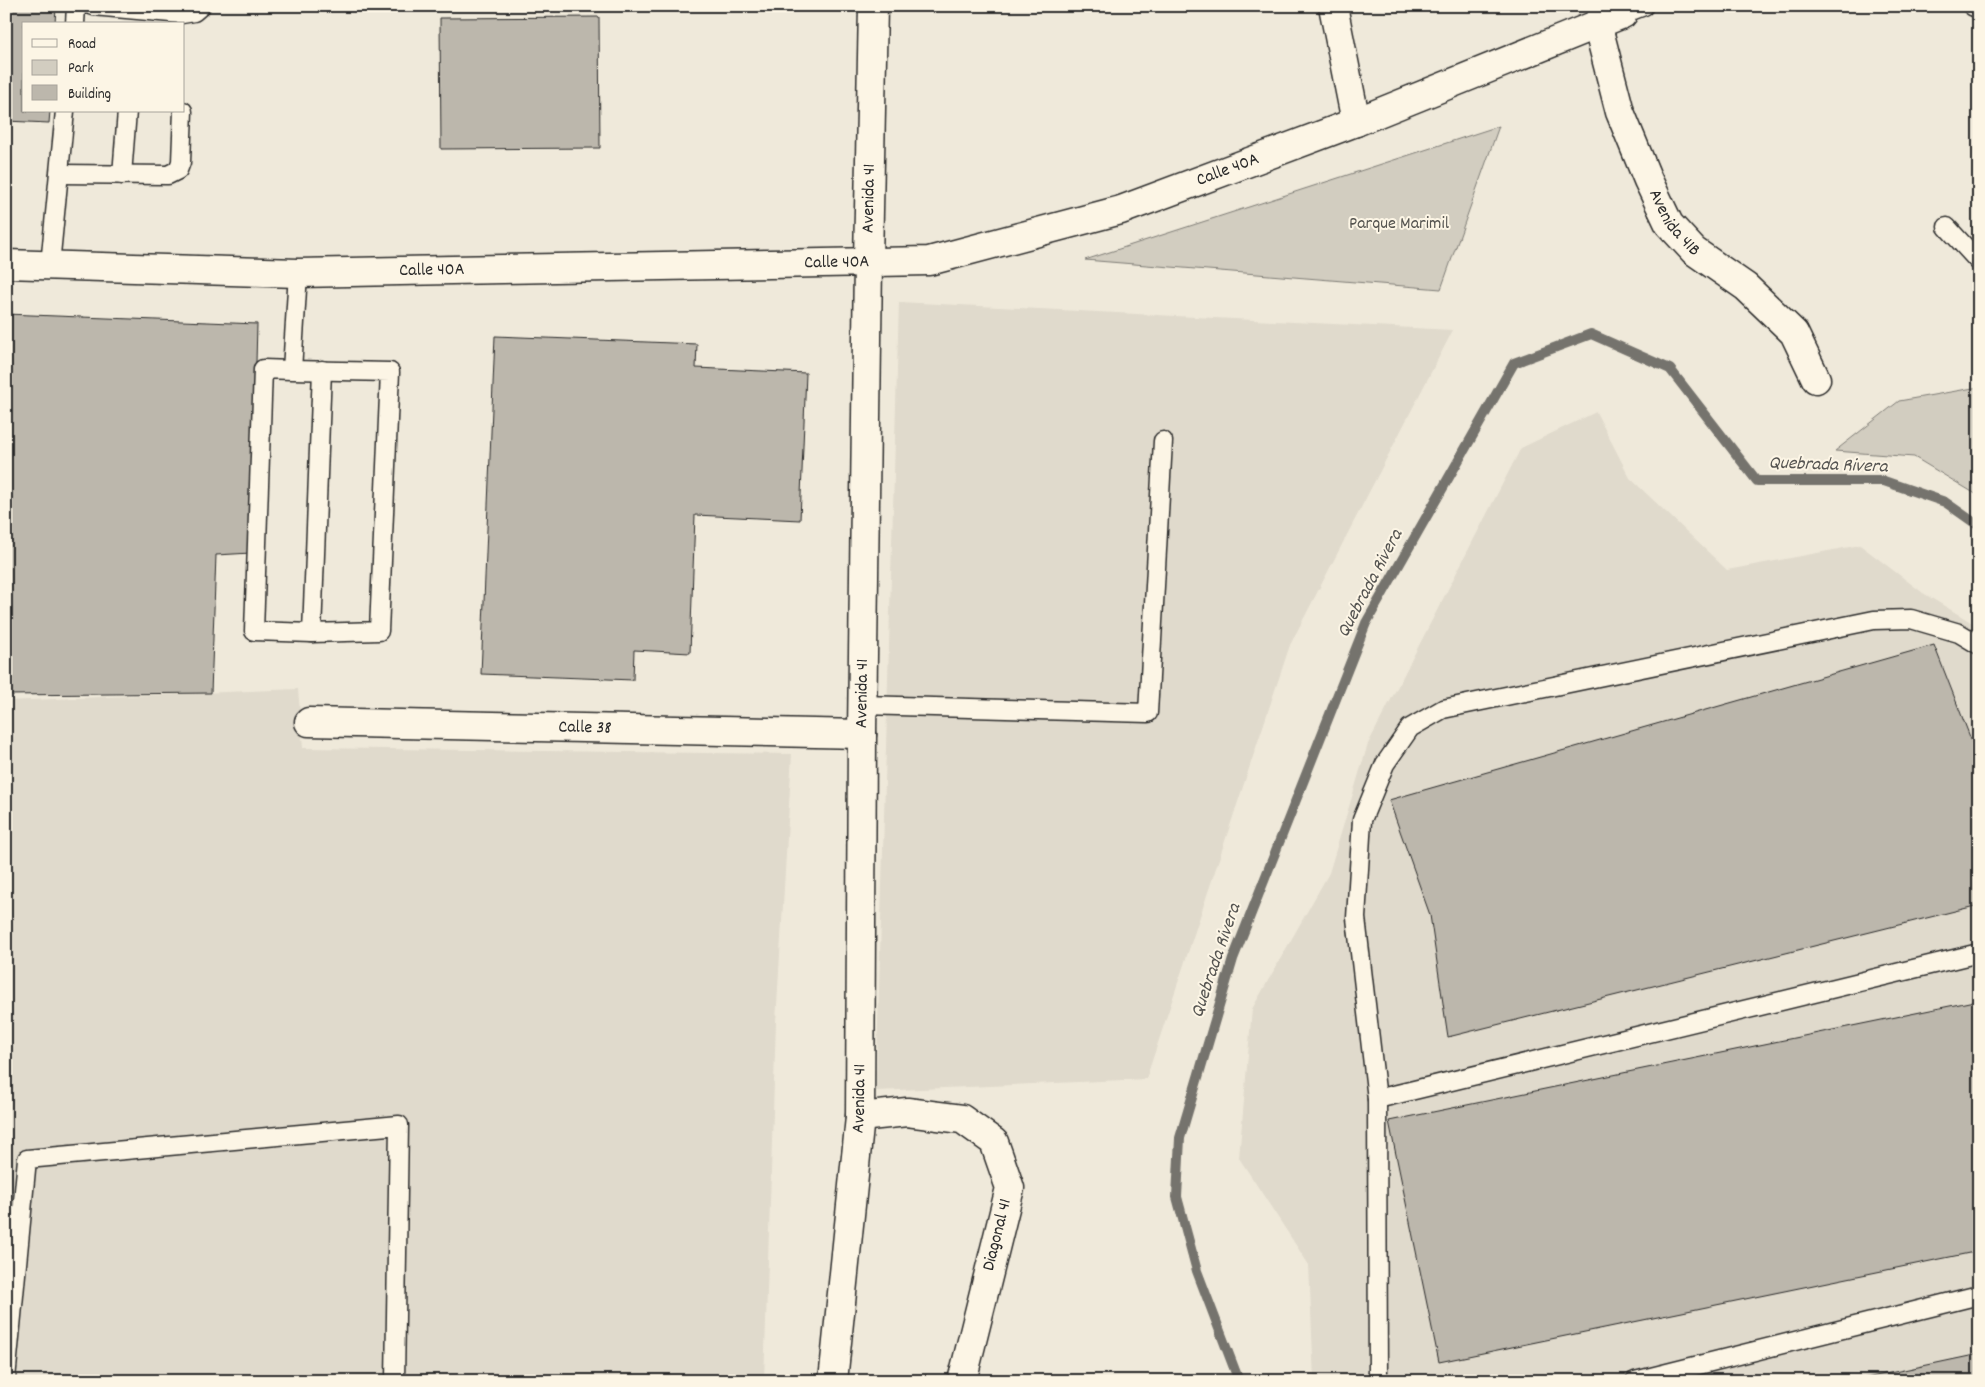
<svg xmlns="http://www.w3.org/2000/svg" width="1985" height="1387" font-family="Dekko,sans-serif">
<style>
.built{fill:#e0dacc}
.green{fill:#d2cdc0;stroke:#7e7c76}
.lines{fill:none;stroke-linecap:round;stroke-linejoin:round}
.stream{stroke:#75736d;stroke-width:10}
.building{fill:#bcb7ac;stroke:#2b2b2b}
.service-casing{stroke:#2b2b2b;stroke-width:21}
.minor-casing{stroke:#2b2b2b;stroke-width:31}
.service{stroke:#fcf5e5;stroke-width:18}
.minor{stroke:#fcf5e5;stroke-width:28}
.labels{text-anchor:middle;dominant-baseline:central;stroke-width:4;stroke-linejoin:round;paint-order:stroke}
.street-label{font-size:18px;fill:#2b2b2b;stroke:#fcf5e5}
.park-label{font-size:18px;fill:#555450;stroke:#fcf5e5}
.water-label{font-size:19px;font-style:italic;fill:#565552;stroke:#fcf5e5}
</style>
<rect width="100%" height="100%" fill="#efe9da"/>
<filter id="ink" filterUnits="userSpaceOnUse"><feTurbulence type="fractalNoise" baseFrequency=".02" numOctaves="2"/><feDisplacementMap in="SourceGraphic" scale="10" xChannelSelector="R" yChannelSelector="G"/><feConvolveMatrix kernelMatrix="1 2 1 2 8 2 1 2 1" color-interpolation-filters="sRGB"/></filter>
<g filter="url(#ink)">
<g class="built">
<path d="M 899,302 L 1453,330 L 1290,645 L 1146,1079 L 876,1091 Z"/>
<path d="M 1596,412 L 1630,478 L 1727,570 L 1860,545 L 1923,593 L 1979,627 L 1979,1381 L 1314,1381 L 1309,1265 L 1239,1158 L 1252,1009 L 1329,873 L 1368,744 L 1521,448 Z"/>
<path d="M 298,689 L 303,748 L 792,754 L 776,1022 L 764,1381 L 6,1381 L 6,701 Z"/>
</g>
<g class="green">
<path d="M 1499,126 L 1441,289 L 1085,260 Z"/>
<path d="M 1979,387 L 1979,496 L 1914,457 L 1835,451 L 1899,401 Z"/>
</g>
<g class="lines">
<path class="stream" d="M 1239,1381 L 1197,1271 L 1177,1197 L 1180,1138 L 1233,959 L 1366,623 L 1514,363 L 1591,334 L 1670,369 L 1757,481 L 1884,481 L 1945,502 L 1979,526"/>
</g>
<g class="building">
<path d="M 6,6 L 56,6 L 55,24 L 24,24 L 24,111 L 50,111 L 49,123 L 6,121 Z"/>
<path d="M 599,17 L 600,148 L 441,149 L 440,18 Z"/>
<path d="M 6,314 L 257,324 L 251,553 L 216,555 L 211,693 L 6,695 Z"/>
<path d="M 495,336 L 697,344 L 696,368 L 806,373 L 800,520 L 695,515 L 690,653 L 634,650 L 633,680 L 481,674 Z"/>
<path d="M 1934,645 L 1979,760 L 1979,905 L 1448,1037 L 1430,915 L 1389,800 Z"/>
<path d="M 1979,1000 L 1979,1251 L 1439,1362 L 1389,1121 Z"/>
<path d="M 1979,1354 L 1979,1381 L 1852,1381 Z"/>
</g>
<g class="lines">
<g class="service-casing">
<g id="service">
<path d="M 93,6 L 182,14 L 194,12 L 201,6"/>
<path d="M 1972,6 L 1979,9"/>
<path d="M 1623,14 L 1644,6"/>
<path d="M 75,24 L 76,6"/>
<path d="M 59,174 L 168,175 L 178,170 L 181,162 L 183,111"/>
<path d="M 122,175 L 127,111"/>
<path d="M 1947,227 L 1979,262"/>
<path d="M 50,265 L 65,111"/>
<path d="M 292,370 L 390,372 L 379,631 L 312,633 L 254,631 L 263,369 L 292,370 L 298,273"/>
<path d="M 312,633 L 322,370"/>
<path d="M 862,705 L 1148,713 L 1163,441"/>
<path d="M 1377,1099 L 1979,953"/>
<path d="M 6,1379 L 27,1159 L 399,1125 L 395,1381"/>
<path d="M 1378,1381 L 1377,1099 L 1356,918 L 1362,820 L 1385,764 L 1410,728 L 1443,709 L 1874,620 L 1911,619 L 1959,633 L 1979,645"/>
<path d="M 1635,1381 L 1979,1295"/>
</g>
</g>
<g class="minor-casing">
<g id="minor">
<path d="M 1333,6 L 1356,122"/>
<path id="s1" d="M 1597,23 L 1620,112 L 1648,180 L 1669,224 L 1694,251 L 1746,287 L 1794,333 L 1816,379"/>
<path id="s2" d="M 6,264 L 298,273 L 929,261 L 1121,210 L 1356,122 L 1623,14 L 1622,6"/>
<path id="s3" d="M 309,722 L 862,734"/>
<path d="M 860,1117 L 907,1112 L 962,1119 L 994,1142 L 1010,1188 L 962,1381"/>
<path id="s4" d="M 833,1381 L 860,1117 L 862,734 L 868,261 L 873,6"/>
</g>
</g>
<use href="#service" class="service"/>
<use href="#minor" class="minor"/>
</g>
</g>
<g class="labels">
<g class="street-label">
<text stroke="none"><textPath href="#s2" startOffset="1236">Calle 40A</textPath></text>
<text stroke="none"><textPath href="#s4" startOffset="1184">Avenida 41</textPath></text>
<text stroke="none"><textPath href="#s1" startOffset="216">Avenida 41B</textPath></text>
<text stroke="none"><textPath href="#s2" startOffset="831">Calle 40A</textPath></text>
<text stroke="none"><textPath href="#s2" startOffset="426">Calle 40A</textPath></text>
<text stroke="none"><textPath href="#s4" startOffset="689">Avenida 41</textPath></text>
<text stroke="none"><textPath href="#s3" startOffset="276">Calle 38</textPath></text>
<text stroke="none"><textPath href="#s4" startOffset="284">Avenida 41</textPath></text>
<text transform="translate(998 1235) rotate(-76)">Diagonal 41</text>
</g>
<g class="park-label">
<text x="1399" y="224">Parque Marimil</text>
</g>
<g class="water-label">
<text transform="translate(1828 466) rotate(2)">Quebrada Rivera</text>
<text transform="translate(1371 584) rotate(-62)">Quebrada Rivera</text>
<text transform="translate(1217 961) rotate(-71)">Quebrada Rivera</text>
</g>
</g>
<rect width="1985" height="1387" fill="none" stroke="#fcf5e5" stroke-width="25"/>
<rect x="12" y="12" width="1960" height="1362" fill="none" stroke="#2b2b2b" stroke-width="2" filter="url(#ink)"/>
<rect x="22" y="22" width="162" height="90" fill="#fcf5e5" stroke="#a8a49b"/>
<rect x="32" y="39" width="25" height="8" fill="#fcf5e5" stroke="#a8a49b"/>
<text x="68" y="48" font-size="15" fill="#2b2b2b">Road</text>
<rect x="32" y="60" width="25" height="15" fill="#d2cdc0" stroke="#a8a49b"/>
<text x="68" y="72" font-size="15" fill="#2b2b2b">Park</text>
<rect x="32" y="85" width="25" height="15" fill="#bcb7ac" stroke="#a8a49b"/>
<text x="68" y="98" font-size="15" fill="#2b2b2b">Building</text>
</svg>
